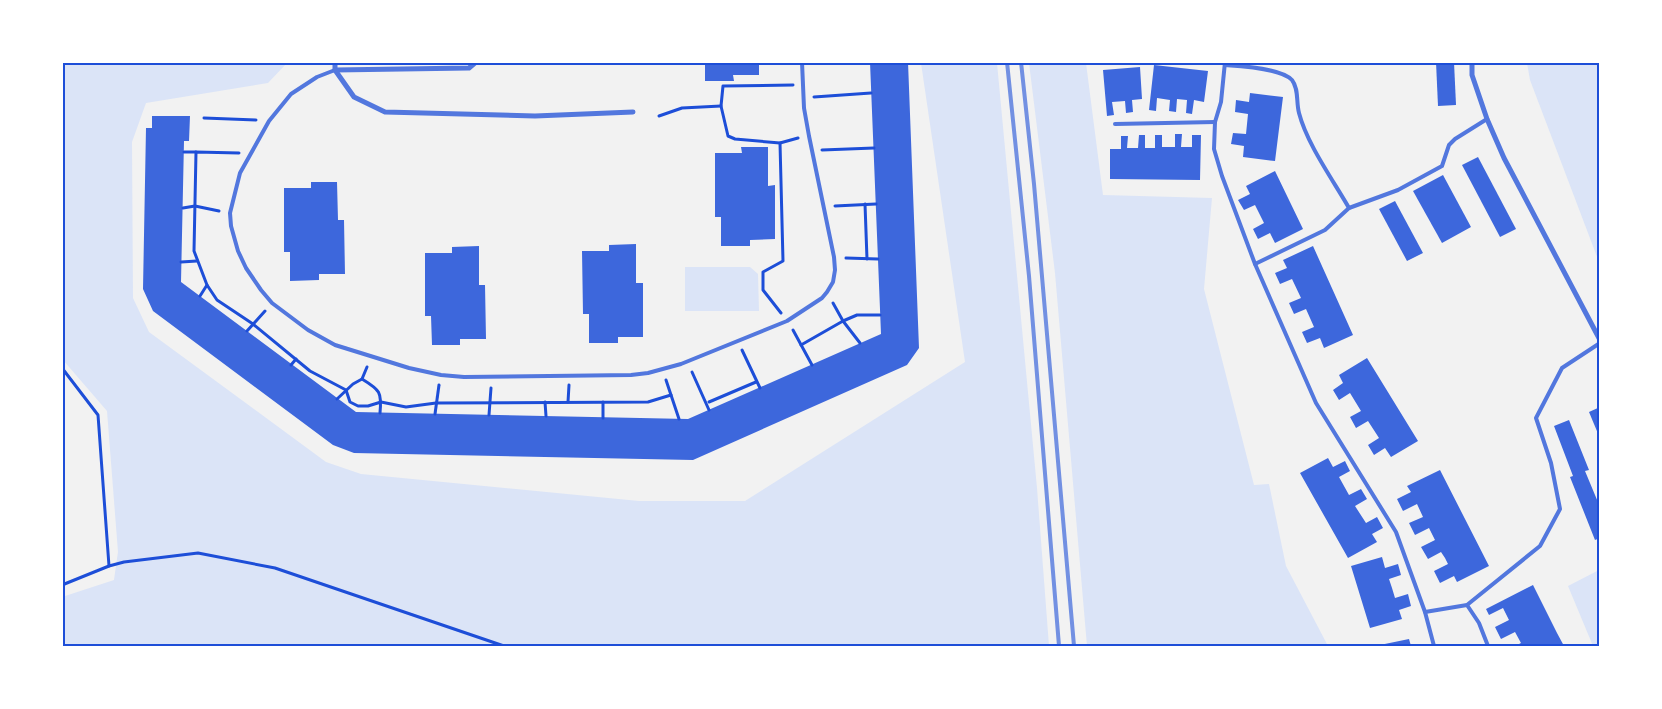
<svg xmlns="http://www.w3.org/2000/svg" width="1662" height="709" font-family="Lato,sans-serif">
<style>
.green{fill:#dbe4f7}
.building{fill:#3d67dc}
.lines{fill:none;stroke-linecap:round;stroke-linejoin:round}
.path{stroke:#1d4ed8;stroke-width:3}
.service{stroke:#5277de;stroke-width:4}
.minor{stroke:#5277de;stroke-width:5}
.rail{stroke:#7290e2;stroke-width:4}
.neatline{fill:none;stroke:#1d4ed8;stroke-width:2}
</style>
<rect width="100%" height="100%" fill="#f2f2f2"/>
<g class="green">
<path d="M 63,63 L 287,63 L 268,83 L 146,103 L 132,142 L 133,298 L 149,332 L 326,462 L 361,474 L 639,501 L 745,501 L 965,362 L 921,63 L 997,63 L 1037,488 L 1049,646 L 63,646 L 62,597 L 114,580 L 118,552 L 107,411 L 63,360 Z"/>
<path d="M 1029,63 L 1086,63 L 1103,195 L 1212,198 L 1204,289 L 1254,485 L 1269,484 L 1286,566 L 1328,646 L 1087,646 L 1055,273 Z"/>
<path d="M 1527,63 L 1599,63 L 1599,262 L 1530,80 Z"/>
<path d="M 685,267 L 750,267 L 758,274 L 759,311 L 685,311 Z"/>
<path d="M 1599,570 L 1599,646 L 1593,646 L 1568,586 Z"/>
</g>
<g class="building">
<path d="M 705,62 L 759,62 L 759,75 L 733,75 L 734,81 L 705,81 Z"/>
<path d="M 870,62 L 908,62 L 919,348 L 907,365 L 693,460 L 354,453 L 333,445 L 153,311 L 143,289 L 146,128 L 152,128 L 152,116 L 190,116 L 189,141 L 184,141 L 181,282 L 356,412 L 688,419 L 881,334 Z"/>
<path d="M 1436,62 L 1454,62 L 1456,105 L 1438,106 Z"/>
<path d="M 1154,65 L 1208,71 L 1204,102 L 1194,100 L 1192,114 L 1186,113 L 1187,100 L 1177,99 L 1176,112 L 1169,111 L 1170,100 L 1157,98 L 1156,111 L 1149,110 Z"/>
<path d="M 1140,67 L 1142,99 L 1132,100 L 1133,112 L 1126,113 L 1125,101 L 1112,102 L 1114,115 L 1107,116 L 1103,70 Z"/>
<path d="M 1250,93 L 1283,97 L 1275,161 L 1243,157 L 1244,146 L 1231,144 L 1233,133 L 1246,134 L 1248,114 L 1235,112 L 1236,100 L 1249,102 Z"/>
<path d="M 1175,134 L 1182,134 L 1181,147 L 1192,147 L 1192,135 L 1201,135 L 1200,180 L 1110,179 L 1110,149 L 1121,149 L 1121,136 L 1128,136 L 1127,148 L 1138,148 L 1139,135 L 1145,135 L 1145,148 L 1155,148 L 1155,135 L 1162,135 L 1162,147 L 1175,147 Z"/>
<path d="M 741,147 L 768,147 L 768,186 L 775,185 L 775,239 L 750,240 L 750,246 L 721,246 L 721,217 L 715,217 L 715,153 L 742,153 Z"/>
<path d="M 1478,157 L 1516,229 L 1500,237 L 1462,165 Z"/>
<path d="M 1275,171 L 1303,229 L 1275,243 L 1270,233 L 1258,239 L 1253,229 L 1264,223 L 1255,205 L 1244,210 L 1238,200 L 1250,194 L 1246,186 Z"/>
<path d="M 1443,175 L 1471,227 L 1442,243 L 1413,191 Z"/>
<path d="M 311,182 L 337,182 L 338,220 L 344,220 L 345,274 L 319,274 L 319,280 L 290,281 L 290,252 L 284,252 L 284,188 L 311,188 Z"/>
<path d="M 1395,201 L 1423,253 L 1407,261 L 1379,209 Z"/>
<path d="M 636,244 L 636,283 L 643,283 L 643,337 L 618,337 L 618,343 L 589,343 L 589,314 L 583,314 L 582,251 L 609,251 L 609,245 Z"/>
<path d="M 479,246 L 479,285 L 485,285 L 486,339 L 460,339 L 460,345 L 432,345 L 431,316 L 425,316 L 425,253 L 452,253 L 452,247 Z"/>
<path d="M 1313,246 L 1353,335 L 1324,348 L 1320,338 L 1307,343 L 1302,332 L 1314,327 L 1306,309 L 1294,314 L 1289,303 L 1301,298 L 1292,279 L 1280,284 L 1275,273 L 1287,268 L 1283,260 Z"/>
<path d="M 1367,358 L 1418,441 L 1391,457 L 1385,448 L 1374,455 L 1368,445 L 1379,438 L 1368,421 L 1356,428 L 1350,417 L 1361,411 L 1350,393 L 1339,400 L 1333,390 L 1343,383 L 1339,375 Z"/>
<path d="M 1600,407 L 1600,436 L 1599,436 L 1589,412 Z"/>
<path d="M 1569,420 L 1589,470 L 1585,471 L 1600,507 L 1600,538 L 1595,540 L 1570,477 L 1573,476 L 1554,426 Z"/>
<path d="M 1328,458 L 1333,467 L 1345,461 L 1350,471 L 1339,477 L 1349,495 L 1361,489 L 1367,499 L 1355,506 L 1366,523 L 1377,517 L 1383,528 L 1372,534 L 1377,542 L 1348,558 L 1300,473 Z"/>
<path d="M 1440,470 L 1489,566 L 1457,582 L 1454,576 L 1440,583 L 1434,571 L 1448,564 L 1445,558 L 1441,552 L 1428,559 L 1421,547 L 1435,540 L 1429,528 L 1415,535 L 1409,523 L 1423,517 L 1417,504 L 1403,511 L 1397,499 L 1411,492 L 1407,486 Z"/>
<path d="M 1382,557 L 1385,568 L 1398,564 L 1401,575 L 1389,579 L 1392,588 L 1395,598 L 1408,594 L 1411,606 L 1399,610 L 1402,619 L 1370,628 L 1351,566 Z"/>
<path d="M 1533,585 L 1557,633 L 1564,646 L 1515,646 L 1521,643 L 1515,632 L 1501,639 L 1495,627 L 1509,620 L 1503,608 L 1489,615 L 1486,609 Z"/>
<path d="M 1409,639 L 1411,646 L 1375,646 Z"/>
</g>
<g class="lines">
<g class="path">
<path d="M 793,85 L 723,86 L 721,106 L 728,136 L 735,139 L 780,143 L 798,138"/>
<path d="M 814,97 L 871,93"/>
<path d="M 659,116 L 682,108 L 721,106"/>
<path d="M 204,118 L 256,120"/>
<path d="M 780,143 L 783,261 L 763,272 L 763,290 L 781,313"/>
<path d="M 822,150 L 874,148"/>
<path d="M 184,152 L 196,152"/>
<path d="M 239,153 L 196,152 L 194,251 L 207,285 L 217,300 L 253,324 L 310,371 L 346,390 L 350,402 L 358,406 L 368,406 L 381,402 L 406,407 L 436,403 L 648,402 L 671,395"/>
<path d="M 865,204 L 867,259"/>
<path d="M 835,206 L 876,204"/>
<path d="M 183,208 L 195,206 L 219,211"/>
<path d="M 846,258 L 878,259"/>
<path d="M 181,262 L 197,261"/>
<path d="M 200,296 L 207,285"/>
<path d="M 793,330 L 812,365"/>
<path d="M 247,331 L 265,311"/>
<path d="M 860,343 L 843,321 L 857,315 L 880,315"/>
<path d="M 801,345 L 843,321 L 833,303"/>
<path d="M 742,350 L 760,388"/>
<path d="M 291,365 L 296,359"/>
<path d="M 62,368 L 98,415 L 109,566"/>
<path d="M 692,372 L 709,410"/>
<path d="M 362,379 L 367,367"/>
<path d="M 666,380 L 679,419"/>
<path d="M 337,399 L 353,384 L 362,379 C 380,390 382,392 380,413"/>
<path d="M 545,402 L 546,416"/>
<path d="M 568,402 L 569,385"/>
<path d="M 603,402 L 603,418"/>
<path d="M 709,402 L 756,382"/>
<path d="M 435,414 L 439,385"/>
<path d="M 489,415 L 491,388"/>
<path d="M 62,585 L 109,566 L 124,562 L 198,553 L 275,568 L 504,646"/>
</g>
<g class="service">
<path d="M 1225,62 L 1221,102 L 1215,122 L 1214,149 L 1222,176 L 1255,264 L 1316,403 L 1396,532 L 1425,612 L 1434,646"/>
<path d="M 1225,65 C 1240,66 1281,68 1292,80 C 1299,89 1296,102 1299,113 C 1307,144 1333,180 1349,208"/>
<path d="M 335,70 L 317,77 L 291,94 L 269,121 L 240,173 L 230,213 L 231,226 L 238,251 L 246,268 L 261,290 L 272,303 L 308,330 L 335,345 L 409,368 L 441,375 L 464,377 L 631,375 L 648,373 L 681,364 L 787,321 L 822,298 L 827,292 L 833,282 L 835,270 L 834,257 L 809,136 L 804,108 L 802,62"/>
<path d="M 1115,124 L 1215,122"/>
<path d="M 1255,264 L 1325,230 L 1349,208 L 1398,190 L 1442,166 L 1449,145 L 1455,139 L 1487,119"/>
<path d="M 1467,605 L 1479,623 L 1488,646"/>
<path d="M 1425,612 L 1467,605 L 1540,546 L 1560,509 L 1551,463 L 1536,418 L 1562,368 L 1600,343"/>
</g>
<g class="minor">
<path d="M 335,62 L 335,70 L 469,68 L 476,62"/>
<path d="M 1472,62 L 1472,75 L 1487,119 L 1504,158 L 1600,340"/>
<path d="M 335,70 L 354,97 L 385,112 L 535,116 L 633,112"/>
</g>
<g class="rail">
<path d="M 1007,62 L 1029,276 L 1059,646"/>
<path d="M 1021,62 L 1034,184 L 1074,646"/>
</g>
</g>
<rect width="1662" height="709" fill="none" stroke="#ffffff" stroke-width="128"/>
<rect x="64" y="64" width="1534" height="581" class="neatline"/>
</svg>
